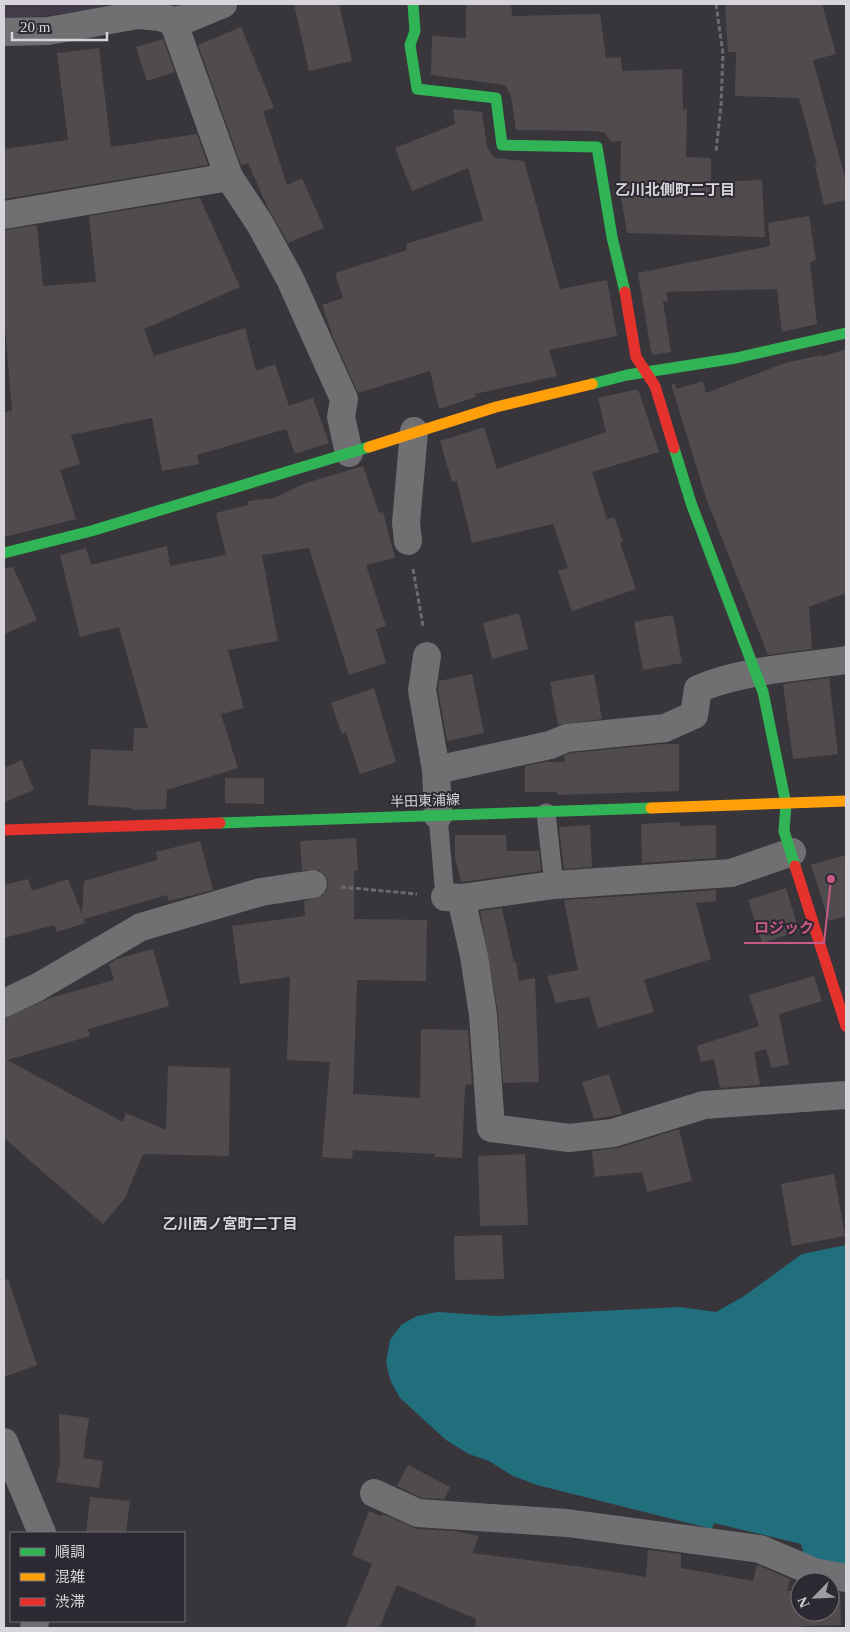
<svg xmlns="http://www.w3.org/2000/svg" width="850" height="1632" font-family="'Times New Roman','Noto Sans JP',serif">
<style>
.built{fill:#413b4a}
.water{fill:#216f7d}
.building{fill:#504c4e}
.lines{fill:none;stroke-linecap:round;stroke-linejoin:round}
.path{stroke:#6d6b6f;stroke-width:3;stroke-dasharray:5 2.5;stroke-linecap:butt}
.lane{stroke:#706f72;stroke-width:19}
.street{stroke:#706f72;stroke-width:28}
.fast{stroke:#30b455;stroke-width:11}
.slow{stroke:#ff9f0a;stroke-width:11}
.jam{stroke:#e5322d;stroke-width:11}
.labels{text-anchor:middle;dominant-baseline:central;stroke-width:4;stroke-linejoin:round;paint-order:stroke}
.street-label{font-size:14px;fill:#d7d5db;stroke:#2d2933}
.neighbourhood-label{font-size:15px;font-weight:bold;fill:#d7d5db;stroke:#2d2933}
.leader{fill:none;stroke:#c95a88;stroke-width:2}
.callout-dot{fill:#c95a88;stroke:#2d2933;stroke-width:2}
.callout-label{font-size:15px;text-anchor:middle;font-weight:bold;fill:#c95a88;stroke:#2d2933;stroke-width:4;stroke-linejoin:round;paint-order:stroke}
</style>
<rect width="100%" height="100%" fill="#38353b"/>
<path class="built" d="M 4,4 L 187,4 L 174,10 L 76,12 L 4,20 Z"/>
<path class="water" d="M 846,1245 L 846,1568 L 804,1555 L 801,1544 L 714,1523 L 712,1529 L 537,1485 L 513,1476 L 489,1461 L 469,1454 L 446,1440 L 400,1398 L 391,1382 L 386,1363 L 390,1340 L 401,1325 L 417,1316 L 438,1312 L 496,1316 L 680,1307 L 716,1312 L 744,1296 L 802,1254 Z"/>
<g class="building">
<path d="M 294,4 L 339,4 L 352,61 L 309,71 Z"/>
<path d="M 466,4 L 511,4 L 512,16 L 600,14 L 606,58 L 621,57 L 622,71 L 682,69 L 683,109 L 687,109 L 686,157 L 711,158 L 711,182 L 762,180 L 765,237 L 627,233 L 620,190 L 621,141 L 611,142 L 605,133 L 597,131 L 516,130 L 511,96 L 505,85 L 431,75 L 432,36 L 466,38 Z"/>
<path d="M 725,4 L 822,4 L 836,54 L 813,60 L 846,181 L 846,200 L 824,205 L 815,165 L 817,164 L 799,98 L 735,96 L 736,52 L 728,52 Z"/>
<path d="M 241,27 L 274,108 L 263,111 L 287,185 L 302,178 L 324,228 L 288,243 L 268,208 L 248,163 L 241,165 L 198,45 Z"/>
<path d="M 163,39 L 175,72 L 147,81 L 136,47 Z"/>
<path d="M 99,48 L 111,147 L 197,134 L 208,165 L 4,199 L 4,149 L 68,140 L 57,53 Z"/>
<path d="M 453,109 L 482,112 L 487,147 L 494,158 L 524,161 L 560,289 L 607,280 L 617,336 L 549,350 L 557,376 L 475,394 L 476,397 L 439,409 L 430,371 L 358,393 L 333,337 L 322,305 L 343,298 L 335,273 L 407,250 L 406,244 L 483,220 L 468,168 L 412,191 L 395,148 L 455,124 Z"/>
<path d="M 200,198 L 240,287 L 144,329 L 154,356 L 245,328 L 256,371 L 275,364 L 289,406 L 313,398 L 329,443 L 295,454 L 286,429 L 197,455 L 199,464 L 162,471 L 152,418 L 71,435 L 80,464 L 60,470 L 76,519 L 4,537 L 4,412 L 12,411 L 4,316 L 4,230 L 37,225 L 43,286 L 96,282 L 89,216 Z"/>
<path d="M 809,216 L 816,260 L 810,262 L 817,324 L 782,332 L 777,289 L 666,292 L 668,301 L 663,302 L 671,352 L 653,355 L 651,351 L 638,273 L 770,246 L 768,223 Z"/>
<path d="M 846,349 L 846,593 L 809,607 L 812,649 L 768,655 L 706,498 L 671,384 L 675,383 L 676,389 L 703,381 L 706,393 L 785,363 L 821,355 L 821,357 Z"/>
<path d="M 638,389 L 659,452 L 592,472 L 607,519 L 614,517 L 623,541 L 620,543 L 636,589 L 572,611 L 558,571 L 568,568 L 553,524 L 472,543 L 457,481 L 452,482 L 440,441 L 484,427 L 497,469 L 606,432 L 598,398 Z"/>
<path d="M 363,466 L 379,513 L 383,512 L 395,558 L 366,565 L 386,626 L 376,629 L 386,663 L 349,675 L 309,548 L 262,555 L 278,641 L 228,650 L 244,708 L 221,714 L 238,768 L 167,790 L 166,809 L 132,810 L 132,808 L 88,805 L 91,749 L 133,751 L 134,728 L 148,728 L 119,627 L 80,637 L 60,555 L 86,548 L 91,565 L 167,546 L 170,566 L 226,555 L 216,513 L 248,505 L 248,501 L 274,498 L 306,483 Z"/>
<path d="M 13,567 L 37,620 L 4,634 L 4,568 Z"/>
<path d="M 519,613 L 528,649 L 492,659 L 483,623 Z"/>
<path d="M 673,615 L 682,663 L 643,670 L 634,622 Z"/>
<path d="M 472,674 L 484,733 L 447,741 L 438,690 L 439,681 Z"/>
<path d="M 594,674 L 602,719 L 558,725 L 550,682 Z"/>
<path d="M 829,678 L 838,754 L 793,759 L 783,684 Z"/>
<path d="M 374,688 L 396,762 L 360,774 L 346,732 L 342,734 L 331,703 Z"/>
<path d="M 662,744 L 679,744 L 679,791 L 557,795 L 557,792 L 525,792 L 525,766 L 545,762 L 565,762 L 564,756 L 571,753 Z"/>
<path d="M 22,760 L 34,790 L 4,802 L 4,768 Z"/>
<path d="M 225,778 L 264,778 L 264,804 L 225,803 Z"/>
<path d="M 680,822 L 680,826 L 716,825 L 716,858 L 642,863 L 641,824 Z"/>
<path d="M 590,825 L 592,867 L 564,869 L 559,827 Z"/>
<path d="M 455,835 L 506,835 L 507,851 L 539,851 L 541,871 L 461,882 L 455,857 Z"/>
<path d="M 356,838 L 358,871 L 354,871 L 354,919 L 427,920 L 426,981 L 357,980 L 353,1094 L 420,1098 L 421,1029 L 468,1030 L 472,1084 L 465,1085 L 462,1158 L 435,1157 L 435,1154 L 353,1150 L 352,1159 L 322,1157 L 330,1062 L 287,1060 L 290,977 L 240,984 L 232,926 L 305,916 L 304,901 L 322,896 L 327,890 L 328,882 L 325,875 L 319,870 L 302,870 L 300,841 Z"/>
<path d="M 200,841 L 213,890 L 169,901 L 167,895 L 84,919 L 85,923 L 57,932 L 54,925 L 4,938 L 4,885 L 28,879 L 32,891 L 68,879 L 82,914 L 84,881 L 157,860 L 156,852 Z"/>
<path d="M 846,855 L 846,916 L 829,921 L 811,865 Z"/>
<path d="M 786,888 L 799,931 L 762,943 L 748,900 Z"/>
<path d="M 716,890 L 716,901 L 696,903 L 711,959 L 644,980 L 654,1012 L 598,1028 L 589,997 L 556,1003 L 547,976 L 578,970 L 564,900 Z"/>
<path d="M 502,908 L 514,962 L 516,962 L 519,981 L 535,978 L 539,1082 L 503,1083 L 498,1013 L 480,911 Z"/>
<path d="M 153,949 L 169,1006 L 88,1029 L 90,1036 L 7,1060 L 123,1122 L 126,1113 L 166,1130 L 168,1066 L 230,1068 L 229,1156 L 143,1154 L 125,1198 L 103,1224 L 4,1138 L 4,1018 L 50,998 L 114,980 L 109,964 L 117,959 Z"/>
<path d="M 814,976 L 822,1001 L 779,1014 L 789,1064 L 772,1068 L 766,1049 L 754,1052 L 760,1085 L 720,1088 L 714,1059 L 701,1062 L 697,1046 L 759,1026 L 749,995 Z"/>
<path d="M 609,1074 L 622,1114 L 594,1119 L 582,1082 Z"/>
<path d="M 679,1129 L 692,1181 L 647,1192 L 642,1172 L 595,1177 L 592,1151 L 618,1148 Z"/>
<path d="M 525,1154 L 528,1225 L 480,1226 L 478,1156 Z"/>
<path d="M 834,1174 L 845,1236 L 792,1246 L 781,1184 Z"/>
<path d="M 502,1235 L 504,1279 L 455,1280 L 454,1236 Z"/>
<path d="M 8,1279 L 37,1365 L 4,1377 L 4,1280 Z"/>
<path d="M 59,1414 L 89,1418 L 83,1458 L 103,1461 L 99,1488 L 56,1482 L 60,1463 Z"/>
<path d="M 408,1465 L 450,1487 L 444,1499 L 422,1498 L 397,1486 Z"/>
<path d="M 90,1497 L 130,1501 L 126,1533 L 86,1533 Z"/>
<path d="M 369,1511 L 381,1516 L 383,1514 L 417,1529 L 455,1531 L 479,1536 L 472,1553 L 583,1567 L 646,1577 L 648,1550 L 681,1554 L 681,1568 L 753,1581 L 757,1565 L 760,1566 L 790,1579 L 787,1591 L 800,1591 L 800,1612 L 830,1612 L 830,1591 L 840,1593 L 841,1625 L 802,1626 L 802,1628 L 475,1628 L 476,1619 L 397,1585 L 379,1628 L 345,1628 L 372,1564 L 352,1555 Z"/>
</g>
<g class="lines">
<g class="path">
<path d="M 716,4 L 723,54 L 721,105 L 716,152"/>
<path d="M 413,569 L 423,626"/>
<path d="M 341,887 L 417,894"/>
</g>
<g class="lane">
<path d="M 546,813 L 554,885"/>
<path d="M 438,816 L 445,897"/>
</g>
<g class="street">
<path d="M 173,21 L 229,177 L 260,224 L 290,279 L 344,399 L 341,417 L 349,453"/>
<path d="M 4,32 L 48,31 L 138,15 L 160,17 L 173,21 L 189,18 L 223,4"/>
<path d="M 4,215 L 229,177"/>
<path d="M 408,541 L 406,523 L 414,431"/>
<path d="M 427,656 L 422,690 L 436,770 L 438,816"/>
<path d="M 436,770 L 550,745 L 567,738 L 665,728 L 694,715 L 698,689 C 741,670 800,667 846,660"/>
<path d="M 445,897 L 461,898 L 554,885 L 731,873 L 792,852"/>
<path d="M 461,898 L 474,956 L 483,1015 L 491,1128 L 569,1138 L 613,1133 L 704,1105 L 846,1095"/>
<path d="M 4,1003 L 36,988 L 141,927 L 261,892 L 313,884"/>
<path d="M 4,1442 L 42,1533"/>
<path d="M 374,1493 L 418,1513 L 567,1523 L 760,1549 L 814,1572 L 846,1578"/>
<path d="M 34,1628 L 35,1621"/>
</g>
<g class="fast">
<path d="M 413,4 L 415,31 L 410,45 L 417,89 L 496,98 L 502,145 L 597,147 L 612,237 L 625,292"/>
<path d="M 592,384 L 627,375 L 736,358 L 846,333"/>
<path d="M 674,448 L 691,503 L 763,692 L 786,804 L 784,831 L 795,866"/>
<path d="M 4,553 L 91,531 L 369,447"/>
<path d="M 220,823 L 651,808"/>
</g>
<g class="slow">
<path d="M 369,447 L 496,407 L 592,384"/>
<path d="M 651,808 L 846,801"/>
</g>
<g class="jam">
<path d="M 625,292 L 636,357 L 655,386 L 674,448"/>
<path d="M 4,830 L 220,823"/>
<path d="M 795,866 L 846,1026"/>
</g>
</g>
<g class="labels">
<g class="street-label">
<text transform="translate(425 801) rotate(-2)">半田東浦線</text>
</g>
<g class="neighbourhood-label">
<text x="675" y="190">乙川北側町二丁目</text>
<text x="230" y="1224">乙川西ノ宮町二丁目</text>
</g>
</g>
<path class="leader" d="M831 879L824 943H744"/>
<circle class="callout-dot" cx="831" cy="879" r="5"/>
<g class="callout-label">
<text x="784" y="933">ロジック</text>
</g>
<rect width="850" height="1632" fill="none" stroke="#d7d5db" stroke-width="10"/>
<rect x="10" y="1532" width="175" height="90" fill="#2d2933" stroke="#716e76"/>
<rect x="20" y="1548" width="25" height="8" fill="#30b455" stroke="#716e76"/>
<text x="55" y="1557" font-size="15" fill="#d7d5db">順調</text>
<rect x="20" y="1573" width="25" height="8" fill="#ff9f0a" stroke="#716e76"/>
<text x="55" y="1582" font-size="15" fill="#d7d5db">混雑</text>
<rect x="20" y="1598" width="25" height="8" fill="#e5322d" stroke="#716e76"/>
<text x="55" y="1607" font-size="15" fill="#d7d5db">渋滞</text>
<g transform="translate(815 1597) rotate(246)"><circle r="24" fill="#2d2933" stroke="#716e76"/>
<path d="M0-4L9 19L0 12L-9 19Z" fill="#9f9da3"/>
<text y="-8" font-size="14" font-weight="bold" text-anchor="middle" fill="#d7d5db">N</text>
</g>
<path d="M12 32v8h95v-8" fill="none" stroke="#d7d5db" stroke-width="2.5"/>
<text x="20" y="32" font-size="15" fill="#d7d5db" stroke="#2d2933" stroke-width="4" paint-order="stroke">20 m</text>
</svg>
